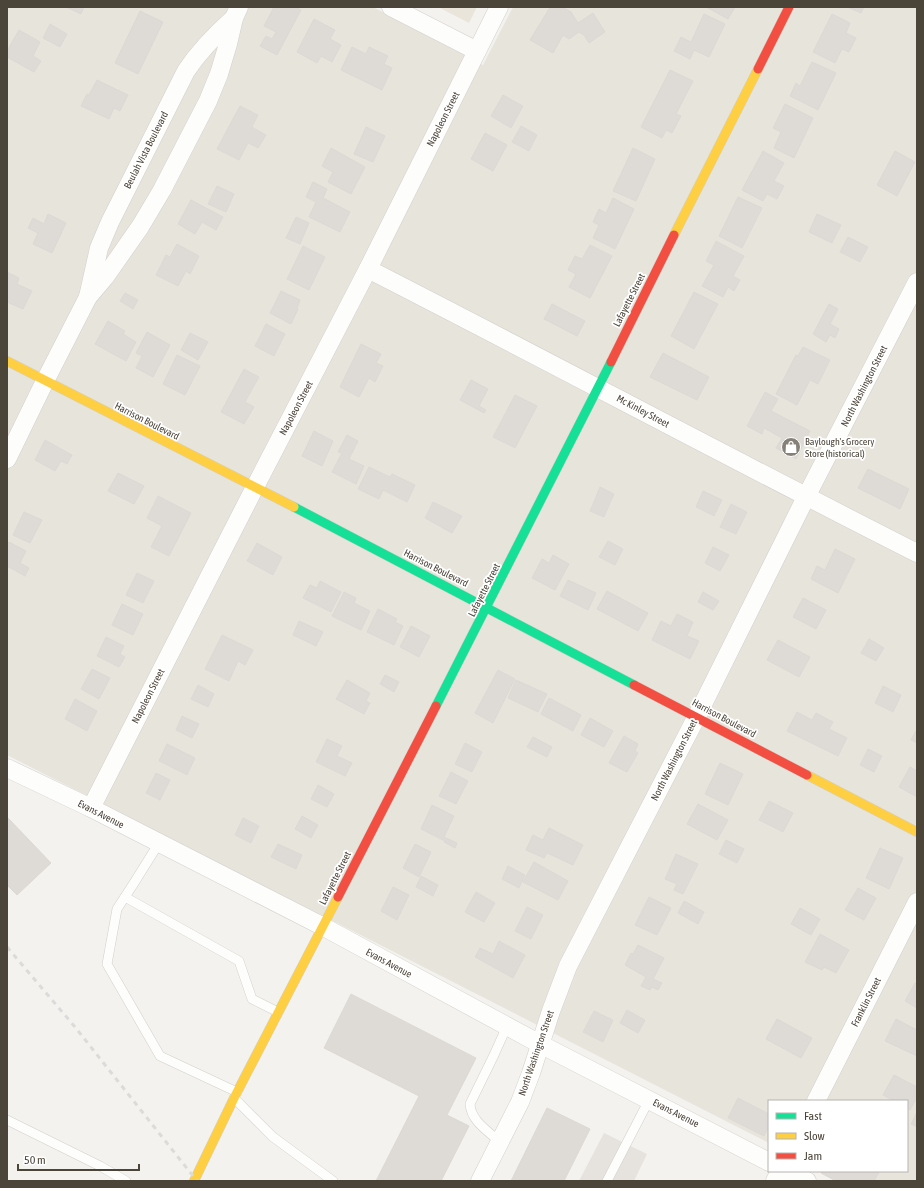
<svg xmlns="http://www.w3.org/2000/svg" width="924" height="1188" font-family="'Asap Condensed',sans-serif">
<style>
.residential{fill:#e7e4dc}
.education{fill:#eae5da}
.parking{fill:#e6e3df}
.building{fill:#dedbd6;stroke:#dcd9d4}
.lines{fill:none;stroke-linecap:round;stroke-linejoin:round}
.lane-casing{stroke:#d2d0cb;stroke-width:10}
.street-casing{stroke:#d2d0cb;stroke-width:19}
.fast-casing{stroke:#d3cfc5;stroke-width:10}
.slow-casing{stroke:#d3cfc5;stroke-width:10}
.jam-casing{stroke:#d3cfc5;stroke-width:10}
.lane{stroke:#fdfdfc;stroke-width:9}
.street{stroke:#fdfdfc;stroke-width:18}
.fast{stroke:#16e098;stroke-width:9}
.slow{stroke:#ffcf43;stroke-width:9}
.jam{stroke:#f24e42;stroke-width:9}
.rail{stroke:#dbdbda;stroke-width:3;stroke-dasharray:5 5;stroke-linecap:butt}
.labels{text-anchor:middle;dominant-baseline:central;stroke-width:3.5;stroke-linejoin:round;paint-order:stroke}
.street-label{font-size:10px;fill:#4b4439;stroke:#fff}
.poi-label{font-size:10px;fill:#4b4439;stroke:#fff;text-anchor:start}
</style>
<rect width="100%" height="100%" fill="#f4f2ee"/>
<path class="residential" d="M 7,7 L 373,7 L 483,65 L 513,7 L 917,7 L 917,1181 L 843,1181 L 824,1171 L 907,1171 L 907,1101 L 769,1101 L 769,1143 L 7,755 Z"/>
<path class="education" d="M 438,7 L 477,7 L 469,23 Z"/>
<path class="parking" d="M 604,1133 L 647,1154 L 634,1181 L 579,1181 Z"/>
<g class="building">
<path d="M 66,7 L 84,7 L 81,14 Z"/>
<path d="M 274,7 L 295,7 L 301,10 L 277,55 L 260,46 L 266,36 L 272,39 L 276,32 L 264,26 Z"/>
<path d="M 551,7 L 562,7 L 571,12 L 578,23 L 593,13 L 605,32 L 589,43 L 584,35 L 579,32 L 569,39 L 563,35 L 553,53 L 530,40 L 549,9 Z"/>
<path d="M 706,7 L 735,7 L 728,19 Z"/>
<path d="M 847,7 L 864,7 L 861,13 Z"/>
<path d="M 140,11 L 163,22 L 138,74 L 115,63 Z"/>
<path d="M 704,14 L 725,24 L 709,57 L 694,50 L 690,59 L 674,51 L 681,37 L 691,42 Z"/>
<path d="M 832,14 L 850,23 L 846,33 L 856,38 L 849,52 L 842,49 L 835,63 L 813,52 Z"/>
<path d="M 314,19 L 335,30 L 330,39 L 341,45 L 332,62 L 321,56 L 317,63 L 297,52 Z"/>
<path d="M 50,24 L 67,34 L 60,47 L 43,38 Z"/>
<path d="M 19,30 L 40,42 L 33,56 L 41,61 L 34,72 L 7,57 L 7,51 Z"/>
<path d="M 352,47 L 366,54 L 369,47 L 388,56 L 384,64 L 392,68 L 382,90 L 341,70 Z"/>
<path d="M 812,62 L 836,73 L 818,110 L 790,96 L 796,83 L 800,86 Z"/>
<path d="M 670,70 L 693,81 L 676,114 L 681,116 L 672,133 L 666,130 L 662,138 L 641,127 Z"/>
<path d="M 97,80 L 128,95 L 120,111 L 114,108 L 109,119 L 81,106 L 87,94 L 89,95 Z"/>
<path d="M 503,95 L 523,106 L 511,128 L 491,116 Z"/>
<path d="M 785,104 L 813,118 L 794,158 L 774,148 L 781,132 L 773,128 Z"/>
<path d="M 240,106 L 258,115 L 252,127 L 266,135 L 258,148 L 248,143 L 239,160 L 217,149 Z"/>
<path d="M 521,126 L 537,135 L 529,151 L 512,142 Z"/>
<path d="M 366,127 L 385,136 L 373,162 L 354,154 Z"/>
<path d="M 485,133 L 507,145 L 493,171 L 471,159 Z"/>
<path d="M 331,148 L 365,167 L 351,194 L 328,182 L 333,172 L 322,166 Z"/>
<path d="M 633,148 L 655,159 L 636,201 L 613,191 Z"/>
<path d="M 763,151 L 784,163 L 774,181 L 784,186 L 777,199 L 767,194 L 763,201 L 742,190 Z"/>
<path d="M 895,151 L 915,162 L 897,196 L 877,185 Z"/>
<path d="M 313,182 L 327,189 L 323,198 L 350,212 L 340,232 L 309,217 L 316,202 L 306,197 Z"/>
<path d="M 217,186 L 234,194 L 226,212 L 208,204 Z"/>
<path d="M 738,197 L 762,208 L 742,248 L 719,236 Z"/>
<path d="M 613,198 L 634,209 L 615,249 L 593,238 L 599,225 L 593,222 L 599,209 L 606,213 Z"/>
<path d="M 191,200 L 223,217 L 216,230 L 202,222 L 195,234 L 178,224 Z"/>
<path d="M 48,214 L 66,223 L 52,253 L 33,244 L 38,233 L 28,228 L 33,218 L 44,224 Z"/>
<path d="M 817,214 L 841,225 L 832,243 L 809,232 Z"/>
<path d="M 296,217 L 309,223 L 300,244 L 286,238 Z"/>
<path d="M 848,237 L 868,247 L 860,262 L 840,252 Z"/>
<path d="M 716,241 L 744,256 L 733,276 L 740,280 L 734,291 L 728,287 L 723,297 L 702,286 L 714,265 L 706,261 Z"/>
<path d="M 177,244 L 199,256 L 190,274 L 186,271 L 178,286 L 156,275 L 166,255 L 170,257 Z"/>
<path d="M 590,245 L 612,256 L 590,298 L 569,287 L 576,274 L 568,270 L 575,256 L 582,259 Z"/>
<path d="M 303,246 L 325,257 L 309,290 L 287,279 Z"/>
<path d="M 7,272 L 19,278 L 17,284 L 32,291 L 23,309 L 7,302 Z"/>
<path d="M 281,291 L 300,300 L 297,308 L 298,309 L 291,324 L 270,313 Z"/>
<path d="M 694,292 L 718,304 L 694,349 L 671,336 Z"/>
<path d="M 125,293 L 138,300 L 133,309 L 120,301 Z"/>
<path d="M 552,304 L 585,321 L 577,336 L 544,319 Z"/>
<path d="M 829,304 L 838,309 L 830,324 L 839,329 L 835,338 L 830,335 L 826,342 L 813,334 Z"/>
<path d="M 108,321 L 125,331 L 123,334 L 136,342 L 126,361 L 95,344 Z"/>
<path d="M 266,324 L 285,334 L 274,356 L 255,346 Z"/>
<path d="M 147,332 L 170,345 L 153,377 L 136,368 L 142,356 L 136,353 Z"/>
<path d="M 190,333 L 208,342 L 198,360 L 181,350 Z"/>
<path d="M 361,344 L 381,354 L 376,363 L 383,366 L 375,382 L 369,378 L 359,397 L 340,387 Z"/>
<path d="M 803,347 L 830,360 L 818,384 L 810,380 L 797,405 L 776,394 L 796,355 L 798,356 Z"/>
<path d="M 663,353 L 709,377 L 697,400 L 650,377 Z"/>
<path d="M 177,355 L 200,366 L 185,395 L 163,384 Z"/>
<path d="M 244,369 L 259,377 L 245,402 L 254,407 L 244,424 L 221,412 Z"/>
<path d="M 471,380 L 488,389 L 479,406 L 486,410 L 484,413 L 460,400 Z"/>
<path d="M 765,392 L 778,399 L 771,411 L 810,431 L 796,459 L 776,448 L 782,438 L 764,428 L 762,434 L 747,426 Z"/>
<path d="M 515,395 L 537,406 L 515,448 L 493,437 Z"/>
<path d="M 314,431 L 333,441 L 322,466 L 302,456 Z"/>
<path d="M 347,435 L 358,441 L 349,459 L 364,466 L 356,484 L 332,472 L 342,453 L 338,452 Z"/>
<path d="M 45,440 L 72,455 L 67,464 L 61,461 L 55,471 L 35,460 Z"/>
<path d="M 369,467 L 390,477 L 392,474 L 415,485 L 407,502 L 383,490 L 379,499 L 358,489 Z"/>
<path d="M 868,469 L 909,489 L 900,509 L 858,488 Z"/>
<path d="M 118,473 L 144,486 L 134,504 L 108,491 Z"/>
<path d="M 600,487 L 614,494 L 604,517 L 590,511 Z"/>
<path d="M 703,491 L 722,500 L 714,516 L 696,507 Z"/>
<path d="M 158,496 L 191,513 L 169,556 L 151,547 L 162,526 L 147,518 Z"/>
<path d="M 433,502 L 462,516 L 452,533 L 425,518 Z"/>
<path d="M 731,504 L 747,512 L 736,534 L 720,527 Z"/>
<path d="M 24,512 L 42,520 L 30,543 L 13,535 Z"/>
<path d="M 608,541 L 623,549 L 615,565 L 599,557 Z"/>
<path d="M 9,542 L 26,551 L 20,563 L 29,568 L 25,576 L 7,566 L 7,545 Z"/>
<path d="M 257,543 L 282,557 L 273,575 L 247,561 Z"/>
<path d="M 713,547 L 729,555 L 720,571 L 705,563 Z"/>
<path d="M 835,549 L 855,559 L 838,593 L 811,579 L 817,566 L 825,570 Z"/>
<path d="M 553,555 L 569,564 L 555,590 L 532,578 L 542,559 L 549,563 Z"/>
<path d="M 137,573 L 154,581 L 143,603 L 126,595 Z"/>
<path d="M 568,580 L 596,593 L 588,610 L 560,596 Z"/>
<path d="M 320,581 L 341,592 L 331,612 L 303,598 L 310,585 L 317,588 Z"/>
<path d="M 607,591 L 648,613 L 638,631 L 597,609 Z"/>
<path d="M 344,592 L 356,598 L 354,603 L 370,611 L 361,630 L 332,616 Z"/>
<path d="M 703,592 L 719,601 L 713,610 L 698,602 Z"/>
<path d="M 803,598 L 826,610 L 816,629 L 793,617 Z"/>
<path d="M 122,604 L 143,614 L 133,635 L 112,625 Z"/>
<path d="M 378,609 L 397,619 L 395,622 L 403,626 L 394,645 L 367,632 Z"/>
<path d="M 677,614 L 693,622 L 687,636 L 699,641 L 690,659 L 652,640 L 661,621 L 671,626 Z"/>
<path d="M 299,621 L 323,632 L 316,646 L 293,635 Z"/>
<path d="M 411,626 L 430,636 L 419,657 L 400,647 Z"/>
<path d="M 222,635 L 253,650 L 245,665 L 238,661 L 229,681 L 205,669 Z"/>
<path d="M 106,637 L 124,646 L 120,654 L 125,657 L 119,667 L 97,656 Z"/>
<path d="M 869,639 L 884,648 L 876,661 L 861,653 Z"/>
<path d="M 778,640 L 810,657 L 799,677 L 767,660 Z"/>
<path d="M 92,669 L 110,678 L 99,699 L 81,689 Z"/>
<path d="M 498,670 L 515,679 L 493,723 L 475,713 Z"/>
<path d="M 385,675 L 399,682 L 394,692 L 380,684 Z"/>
<path d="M 347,680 L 370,693 L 366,701 L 370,703 L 364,714 L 336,699 Z"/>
<path d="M 516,680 L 547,694 L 538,712 L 508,698 Z"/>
<path d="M 198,685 L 214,694 L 208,707 L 191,699 Z"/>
<path d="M 883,686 L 901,695 L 893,712 L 875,703 Z"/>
<path d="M 549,698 L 581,715 L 573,731 L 541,714 Z"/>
<path d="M 75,699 L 97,711 L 87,731 L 65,719 Z"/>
<path d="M 797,712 L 812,720 L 816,713 L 833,722 L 829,729 L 847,738 L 838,756 L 787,731 Z"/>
<path d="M 182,716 L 199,724 L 192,738 L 176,730 Z"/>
<path d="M 590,718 L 613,731 L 604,747 L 581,735 Z"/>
<path d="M 917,729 L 917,743 L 911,740 Z"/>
<path d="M 624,736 L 638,744 L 635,751 L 638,753 L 627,772 L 609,763 Z"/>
<path d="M 533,737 L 552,747 L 547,757 L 527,747 Z"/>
<path d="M 327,739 L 342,746 L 337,756 L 352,763 L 345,776 L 316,762 Z"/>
<path d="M 465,743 L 482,752 L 472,772 L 455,764 Z"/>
<path d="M 167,744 L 195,758 L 187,775 L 159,761 Z"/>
<path d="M 868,749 L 882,756 L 874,772 L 860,765 Z"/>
<path d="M 720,763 L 743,774 L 728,805 L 705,794 Z"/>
<path d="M 910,767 L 917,771 L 917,797 L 899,787 Z"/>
<path d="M 451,772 L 468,781 L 456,804 L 439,796 Z"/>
<path d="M 156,773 L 170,780 L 160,800 L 146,793 Z"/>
<path d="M 318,785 L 334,794 L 327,807 L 311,799 Z"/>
<path d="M 769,801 L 793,813 L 783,832 L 759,820 Z"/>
<path d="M 698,804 L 728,820 L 717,840 L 687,824 Z"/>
<path d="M 432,805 L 454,816 L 444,837 L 457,843 L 455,848 L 444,842 L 445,841 L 421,829 Z"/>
<path d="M 302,816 L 318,825 L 311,838 L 295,829 Z"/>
<path d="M 7,817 L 51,863 L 17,895 L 7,885 Z"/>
<path d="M 243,818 L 259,826 L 251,843 L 235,835 Z"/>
<path d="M 549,828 L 583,845 L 573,865 L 547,853 L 544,858 L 526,850 L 533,835 L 543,840 Z"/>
<path d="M 726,840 L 744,849 L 737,863 L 719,854 Z"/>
<path d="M 278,844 L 302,855 L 296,869 L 271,857 Z"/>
<path d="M 415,844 L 431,852 L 419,877 L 403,868 Z"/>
<path d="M 880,848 L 903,858 L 889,889 L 866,878 Z"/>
<path d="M 676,854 L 698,864 L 683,894 L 674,890 L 677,884 L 665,879 Z"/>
<path d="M 534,862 L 568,881 L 558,900 L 523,882 Z"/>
<path d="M 508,866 L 525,875 L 519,888 L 502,879 Z"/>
<path d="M 421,876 L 438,885 L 433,896 L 416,887 Z"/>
<path d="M 393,887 L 409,895 L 397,920 L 381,911 Z"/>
<path d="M 858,888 L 876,898 L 864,920 L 845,910 Z"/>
<path d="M 476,892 L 495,903 L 484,922 L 465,912 Z"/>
<path d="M 649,897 L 671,908 L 657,935 L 635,925 Z"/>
<path d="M 684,901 L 704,912 L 698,924 L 678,913 Z"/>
<path d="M 527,907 L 543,915 L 531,939 L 515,931 Z"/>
<path d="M 800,908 L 820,919 L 811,935 L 791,924 Z"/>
<path d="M 820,934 L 849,950 L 836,973 L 824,967 L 822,970 L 805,962 Z"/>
<path d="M 499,941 L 525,955 L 513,978 L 475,957 L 480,948 L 493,954 Z"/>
<path d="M 638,945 L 664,958 L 653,979 L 662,983 L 658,990 L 652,987 L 650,990 L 641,986 L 646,977 L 625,965 L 631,953 L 633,954 Z"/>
<path d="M 915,983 L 917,984 L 917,1008 L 905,1001 Z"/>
<path d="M 351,994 L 476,1058 L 447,1115 L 469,1126 L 441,1181 L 376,1181 L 419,1096 L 324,1048 Z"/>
<path d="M 627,1010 L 645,1020 L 638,1033 L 620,1023 Z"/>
<path d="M 594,1011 L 613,1020 L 603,1042 L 583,1032 Z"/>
<path d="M 777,1019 L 812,1038 L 801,1058 L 766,1039 Z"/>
<path d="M 896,1019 L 917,1030 L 917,1056 L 885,1041 Z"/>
<path d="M 894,1075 L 917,1087 L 917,1097 L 910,1110 L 907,1108 L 907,1101 L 894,1101 L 883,1095 Z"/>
<path d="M 738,1098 L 769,1114 L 769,1126 L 764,1136 L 728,1118 Z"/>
<path d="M 547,1108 L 590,1129 L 564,1181 L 511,1181 Z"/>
<path d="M 917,1112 L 917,1127 L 911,1124 Z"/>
<path d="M 822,1171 L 878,1171 L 879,1172 L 874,1181 L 836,1181 L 821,1173 Z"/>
</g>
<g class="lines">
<g class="lane-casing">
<g id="lane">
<path d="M 159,843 L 134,883 L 117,909 L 107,964 L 160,1056 L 237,1092"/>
<path d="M 125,897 L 239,961 L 252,999 L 278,1012"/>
<path d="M 234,1098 L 273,1137 L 333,1181"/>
<path d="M 7,1120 L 100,1166 L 126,1181"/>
<path d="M 500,1142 C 488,1131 471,1121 470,1104 L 494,1055 L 507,1026"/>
<path d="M 607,1181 L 649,1100"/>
</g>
</g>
<g class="street-casing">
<g id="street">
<path d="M 391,7 L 477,51"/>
<path d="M 368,269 C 552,363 733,460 917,553"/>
<path d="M 88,297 L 99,248 L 110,222 L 186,71 C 200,50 216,34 234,18"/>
<path d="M 7,459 L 45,381 L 88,297 L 105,277 L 140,227 L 162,190 L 208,101 L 219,74 L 228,44 L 234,18 L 239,7"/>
<path d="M 7,768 L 91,808 L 322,926 L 540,1044 L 769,1162"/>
<path d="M 91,808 L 255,487 L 368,269 L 499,7"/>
<path d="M 816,1101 L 917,902"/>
<path d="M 787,1171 L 807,1181"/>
<path d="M 480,1181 L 520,1102 L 531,1073 L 551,1011 L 568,966 L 697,716 L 806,497 L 917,282"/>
<path d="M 775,1181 L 780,1171"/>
</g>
</g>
<g class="fast-casing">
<g id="fast">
<path d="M 294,507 L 634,685"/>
<path d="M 436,706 L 611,362"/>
</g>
</g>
<g class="slow-casing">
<g id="slow">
<path d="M 674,235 L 758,69"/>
<path d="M 7,361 L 294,507"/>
<path d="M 807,775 L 917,832"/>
<path d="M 194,1181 L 234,1098 L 338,897"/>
</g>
</g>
<g class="jam-casing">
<g id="jam">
<path d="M 758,69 L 789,7"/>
<path d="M 611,362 L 674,235"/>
<path d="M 634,685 L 807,775"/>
<path d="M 338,897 L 436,706"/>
</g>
</g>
<use href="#lane" class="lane"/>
<use href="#street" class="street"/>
<use href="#fast" class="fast"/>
<use href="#slow" class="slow"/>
<use href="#jam" class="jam"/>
<path class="rail" d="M 7,947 L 75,1027 L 197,1181"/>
</g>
<defs>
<g id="shop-disc" transform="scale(1)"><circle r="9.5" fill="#868178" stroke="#fff"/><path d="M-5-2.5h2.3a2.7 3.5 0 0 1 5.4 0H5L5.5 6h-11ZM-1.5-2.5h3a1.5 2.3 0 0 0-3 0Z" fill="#fff"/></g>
</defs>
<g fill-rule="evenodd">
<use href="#shop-disc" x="791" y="447"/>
</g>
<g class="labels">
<g class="street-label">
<text transform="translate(443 119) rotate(-63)">Napoleon Street</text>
<text transform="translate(146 150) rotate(-63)">Beulah Vista Boulevard</text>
<text transform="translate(629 300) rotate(-63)">Lafayette Street</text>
<text transform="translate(864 386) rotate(-63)">North Washington Street</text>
<text transform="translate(296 408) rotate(-62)">Napoleon Street</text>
<text transform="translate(643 411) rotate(28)">Mc Kinley Street</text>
<text transform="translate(147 421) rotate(27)">Harrison Boulevard</text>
<text transform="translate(436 568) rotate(27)">Harrison Boulevard</text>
<text transform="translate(484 590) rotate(-63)">Lafayette Street</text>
<text transform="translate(148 696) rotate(-63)">Napoleon Street</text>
<text transform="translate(724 718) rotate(28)">Harrison Boulevard</text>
<text transform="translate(674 760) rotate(-63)">North Washington Street</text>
<text transform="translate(101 814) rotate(27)">Evans Avenue</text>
<text transform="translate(335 878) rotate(-63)">Lafayette Street</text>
<text transform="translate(389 963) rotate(28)">Evans Avenue</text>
<text transform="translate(866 1002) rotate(-63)">Franklin Street</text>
<text transform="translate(536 1053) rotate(-71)">North Washington Street</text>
<text transform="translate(676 1113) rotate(27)">Evans Avenue</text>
</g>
<g class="poi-label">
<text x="805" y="441">Baylough's Grocery<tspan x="805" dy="12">Store (historical)</tspan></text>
</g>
</g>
<rect width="924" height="1188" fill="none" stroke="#4b4439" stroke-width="16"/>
<rect x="768" y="1100" width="140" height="72" fill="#ffffff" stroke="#b7b4b0"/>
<rect x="776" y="1113" width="20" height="6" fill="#16e098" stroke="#b7b4b0"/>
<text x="804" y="1120" font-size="12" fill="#4b4439">Fast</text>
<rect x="776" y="1133" width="20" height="6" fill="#ffcf43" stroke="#b7b4b0"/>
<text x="804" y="1140" font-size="12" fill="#4b4439">Slow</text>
<rect x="776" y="1153" width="20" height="6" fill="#f24e42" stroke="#b7b4b0"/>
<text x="804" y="1160" font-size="12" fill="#4b4439">Jam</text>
<path d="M18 1164v6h121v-6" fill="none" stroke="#4b4439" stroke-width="2"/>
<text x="24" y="1164" font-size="12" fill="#4b4439" stroke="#ffffff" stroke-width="3" paint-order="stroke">50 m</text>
</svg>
